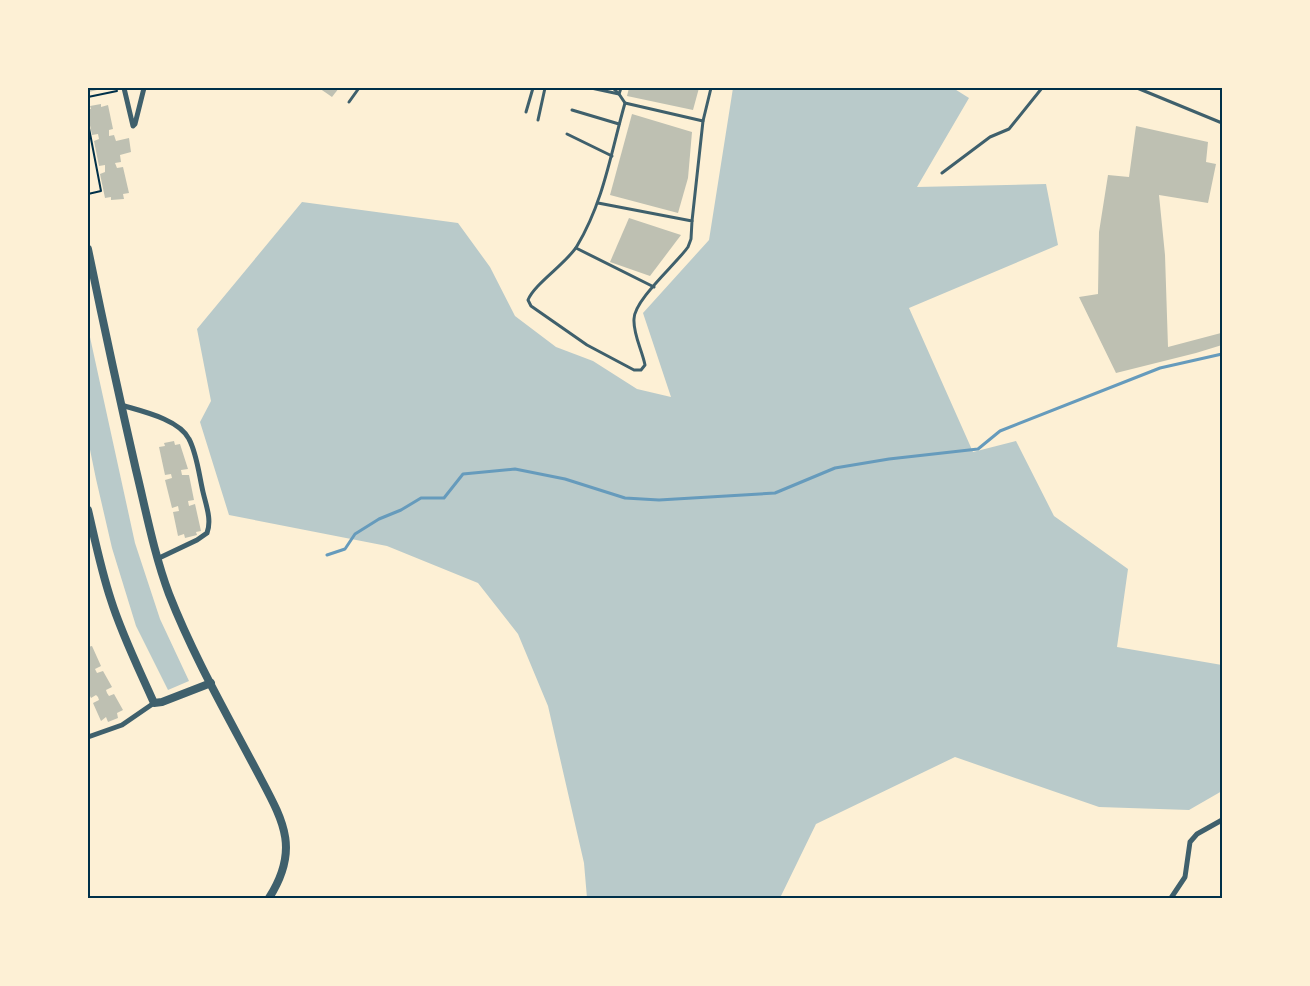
<svg xmlns="http://www.w3.org/2000/svg" width="1310" height="986" font-family="'Nunito Sans',sans-serif">
<style>
.green{fill:#b9caca}
.lines{fill:none;stroke-linecap:round;stroke-linejoin:round}
.stream{stroke:#669bbc;stroke-width:3}
.building{fill:#bec0b2}
.path{stroke:#003049;stroke-width:2}
.service{stroke:#3f606c;stroke-width:3}
.minor{stroke:#3f606c;stroke-width:5}
.tertiary{stroke:#3f606c;stroke-width:8}
.neatline{fill:none;stroke:#003049;stroke-width:2}
</style>
<rect width="100%" height="100%" fill="#fdf0d5"/>
<g class="green">
<path d="M 733,88 L 953,88 L 969,98 L 917,187 L 1046,184 L 1058,245 L 909,308 L 973,452 L 1016,441 L 1054,516 L 1128,569 L 1117,647 L 1222,665 L 1222,791 L 1189,810 L 1099,807 L 955,757 L 816,824 L 780,898 L 587,898 L 584,863 L 548,706 L 518,634 L 478,583 L 387,546 L 229,515 L 200,422 L 211,401 L 197,329 L 302,202 L 458,223 L 490,267 L 515,316 L 556,347 L 593,361 L 637,389 L 671,397 L 643,313 L 709,240 Z"/>
<path d="M 88,328 L 135,543 L 160,619 L 189,681 L 168,690 L 136,626 L 112,548 L 96,479 L 88,440 Z"/>
</g>
<g class="lines">
<path class="stream" d="M 327,555 L 345,549 L 355,534 L 379,519 L 401,510 L 421,498 L 444,498 L 463,474 L 515,469 L 565,479 L 625,498 L 659,500 L 775,493 L 835,468 L 889,459 L 978,449 L 1000,431 L 1160,368 L 1222,354"/>
</g>
<g class="building">
<path d="M 89,88 L 105,88 L 89,92 Z"/>
<path d="M 319,88 L 339,88 L 332,97 Z"/>
<path d="M 629,88 L 699,88 L 693,110 L 627,96 Z"/>
<path d="M 101,104 L 101,107 L 108,105 L 113,129 L 109,130 L 109,136 L 114,135 L 116,141 L 129,138 L 131,152 L 120,155 L 121,162 L 115,163 L 117,168 L 123,167 L 129,193 L 123,194 L 124,199 L 111,200 L 111,197 L 105,198 L 100,174 L 105,172 L 105,165 L 99,166 L 94,141 L 99,139 L 98,134 L 92,135 L 88,116 L 88,109 L 91,109 L 90,106 Z"/>
<path d="M 632,114 L 692,132 L 688,178 L 678,213 L 610,195 Z"/>
<path d="M 1136,126 L 1208,142 L 1206,162 L 1216,164 L 1208,203 L 1159,195 L 1165,255 L 1168,347 L 1221,333 L 1222,345 L 1196,353 L 1116,373 L 1079,297 L 1098,294 L 1099,232 L 1108,175 L 1129,177 Z"/>
<path d="M 629,218 L 681,235 L 650,276 L 610,262 Z"/>
<path d="M 174,441 L 175,445 L 180,444 L 188,469 L 181,470 L 182,475 L 189,475 L 194,500 L 188,501 L 189,506 L 195,504 L 201,531 L 196,532 L 197,535 L 185,538 L 184,534 L 178,536 L 173,512 L 179,511 L 178,506 L 172,508 L 165,480 L 172,478 L 171,474 L 165,475 L 159,447 L 165,446 L 164,443 Z"/>
<path d="M 92,646 L 101,666 L 95,669 L 97,673 L 103,671 L 112,687 L 106,690 L 107,693 L 109,696 L 114,694 L 123,710 L 117,713 L 118,718 L 108,722 L 106,717 L 101,721 L 93,703 L 99,700 L 98,697 L 96,695 L 91,698 L 88,692 L 88,647 Z"/>
</g>
<g class="lines">
<g class="path">
<path d="M 88,97 L 117,91"/>
<path d="M 88,123 L 101,191 L 88,194"/>
</g>
<g class="service">
<path d="M 591,88 L 619,94 L 621,88"/>
<path d="M 613,88 L 619,94 L 625,103 L 703,121"/>
<path d="M 1137,88 L 1222,123"/>
<path d="M 349,102 L 359,88"/>
<path d="M 572,110 L 619,124"/>
<path d="M 526,112 L 533,88"/>
<path d="M 538,120 L 545,88"/>
<path d="M 567,134 L 612,156"/>
<path d="M 942,173 L 990,137 L 1009,129 L 1042,88"/>
<path d="M 598,203 L 692,221 L 691,239 L 688,247 C 676,264 634,300 634,319 C 633,334 642,350 645,365 L 641,370 L 634,370 L 587,345 L 531,306 L 528,300 C 534,284 567,263 577,246 C 604,201 611,152 625,103"/>
<path d="M 692,221 L 703,121 L 711,88"/>
<path d="M 576,248 L 654,287"/>
</g>
<g class="minor">
<path d="M 124,88 L 133,126 L 135,124 L 144,88"/>
<path d="M 121,405 C 141,411 179,419 189,439 C 197,454 199,475 203,492 C 206,505 212,520 207,533 L 197,540 L 157,559"/>
<path d="M 88,737 L 122,725 L 154,703"/>
<path d="M 1171,898 L 1185,877 L 1190,842 L 1197,834 L 1222,820"/>
</g>
<g class="tertiary">
<path d="M 88,249 C 103,322 119,396 136,470 C 146,511 154,554 169,594 C 194,658 229,718 261,779 C 285,824 299,851 269,898"/>
<path d="M 88,510 C 95,540 101,570 111,600 C 122,635 139,669 154,703 L 162,702 L 211,683"/>
</g>
</g>
<rect width="1310" height="986" fill="none" stroke="#fdf0d5" stroke-width="178"/>
<rect x="89" y="89" width="1132" height="808" class="neatline"/>
</svg>
